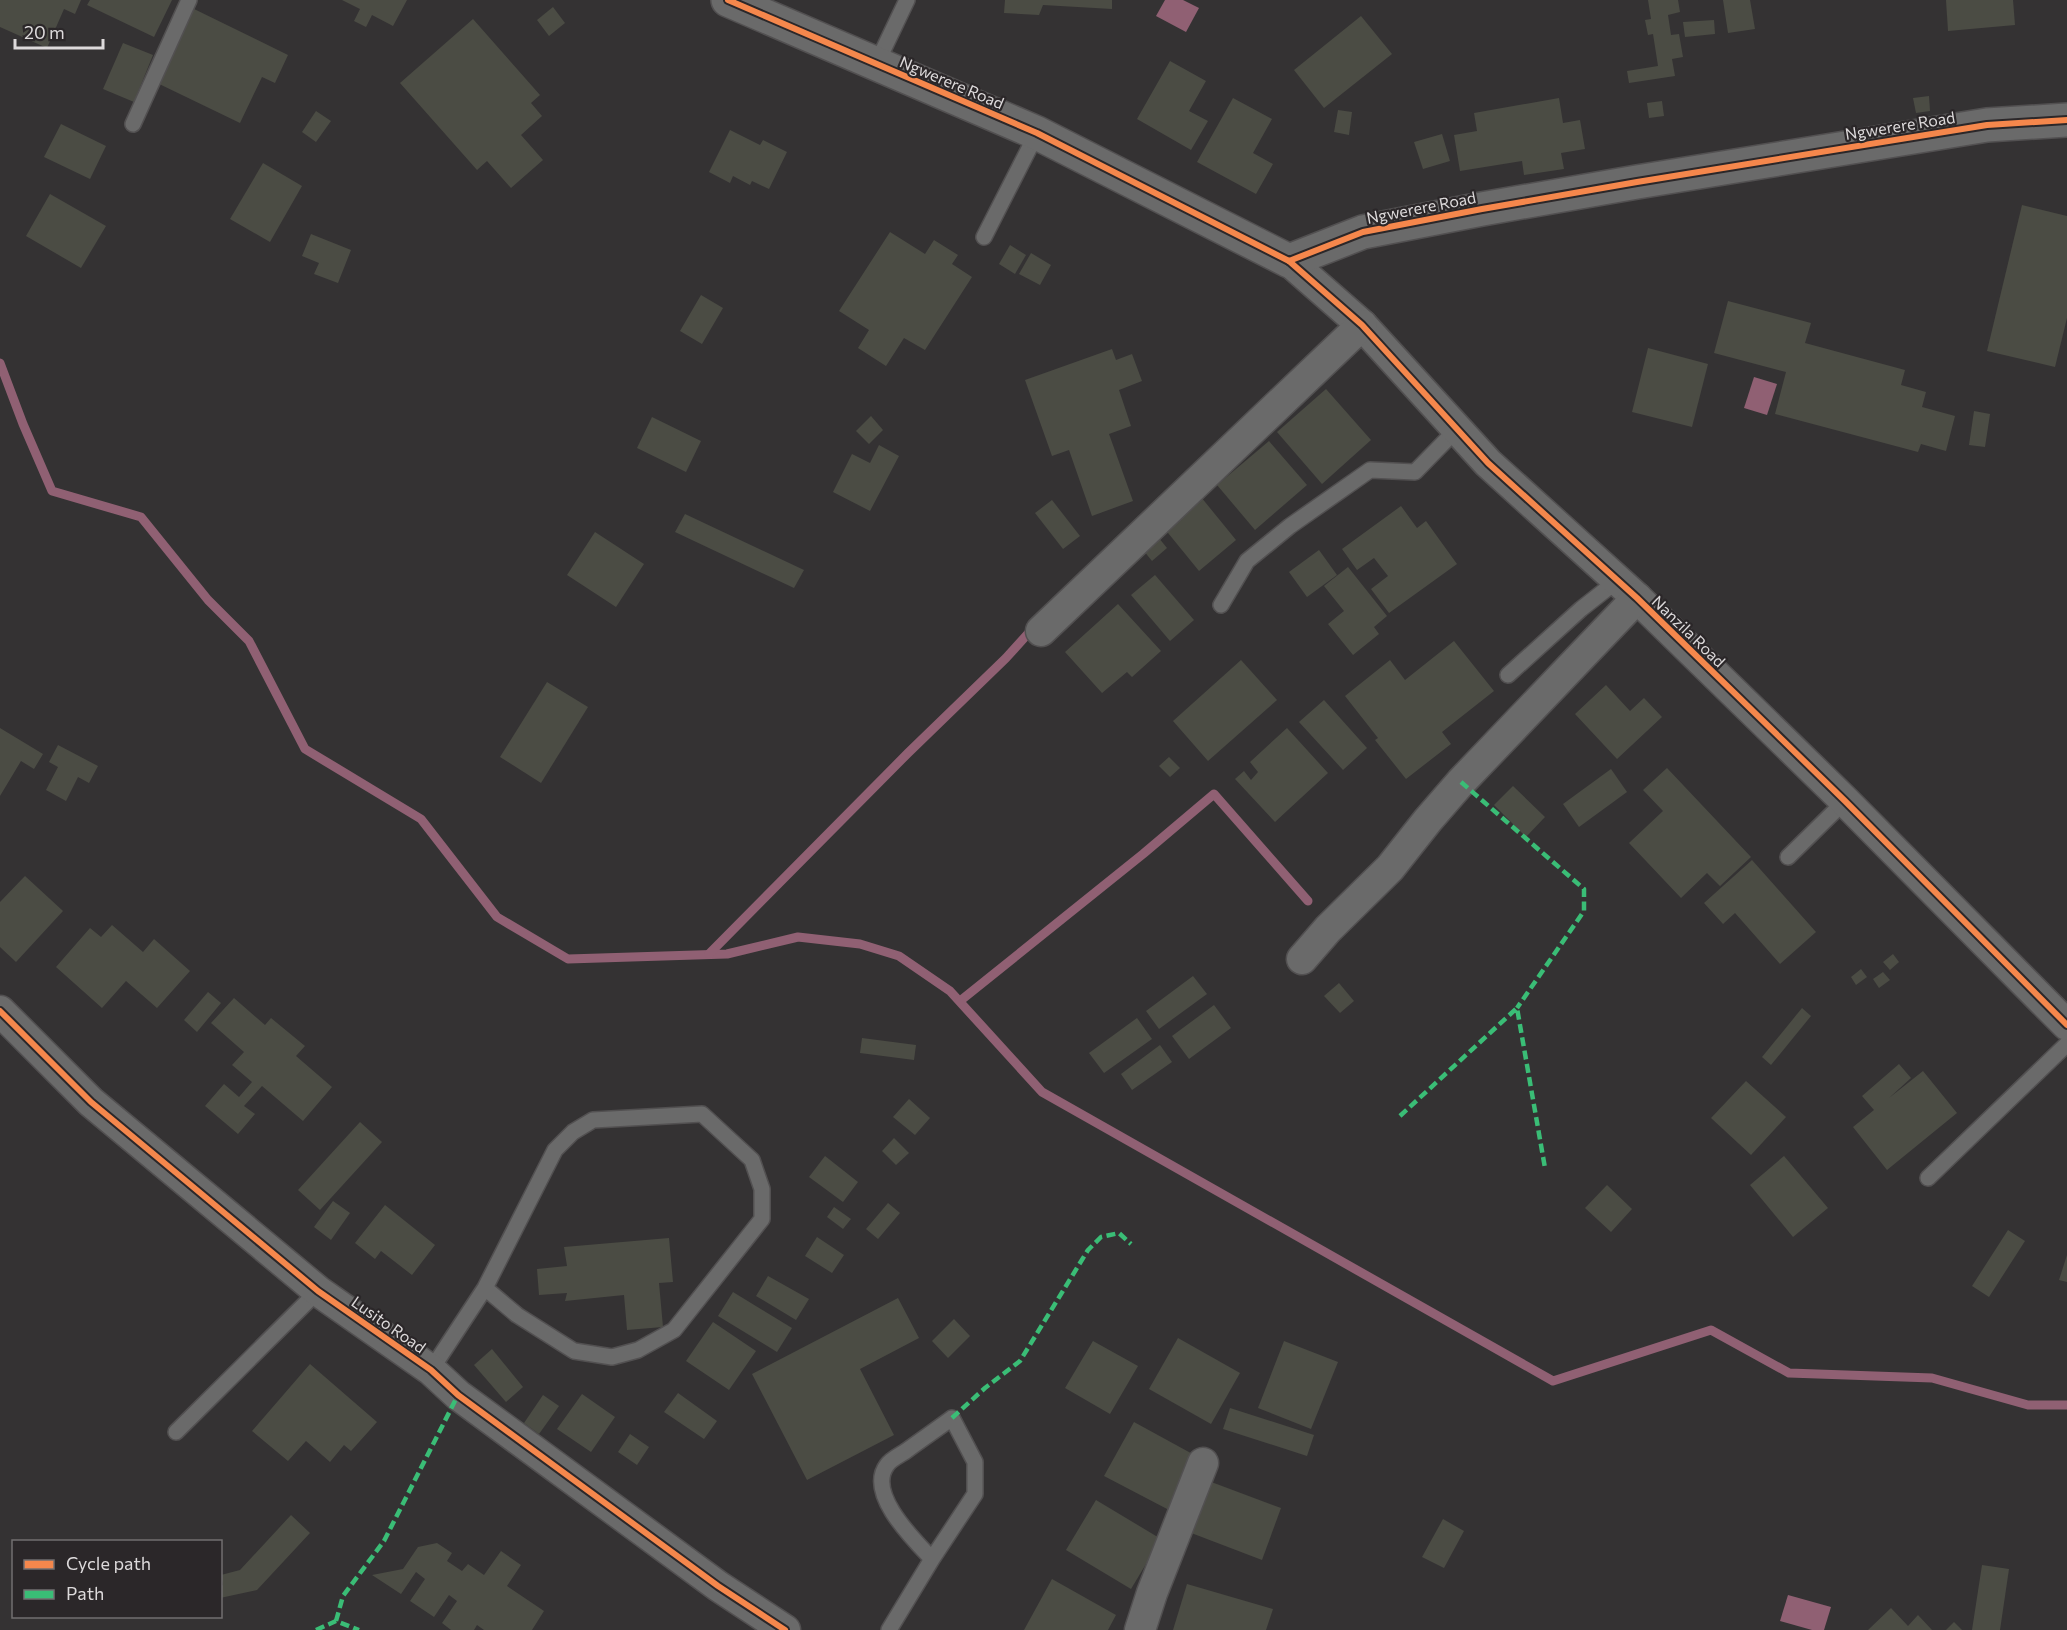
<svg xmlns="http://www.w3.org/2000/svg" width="2067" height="1630" font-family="Commissioner,sans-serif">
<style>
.water{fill:#906073}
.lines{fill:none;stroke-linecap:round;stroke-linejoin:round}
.stream{stroke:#906073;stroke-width:9}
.building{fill:#4b4c44}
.service-casing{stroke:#525051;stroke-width:18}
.minor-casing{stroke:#525051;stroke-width:33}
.tertiary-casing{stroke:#525051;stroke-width:36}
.service{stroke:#6a6a6a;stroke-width:15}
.minor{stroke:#6a6a6a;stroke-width:30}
.tertiary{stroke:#6a6a6a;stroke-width:33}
.quiet{stroke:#3abd76;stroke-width:4.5;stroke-dasharray:9 4.5;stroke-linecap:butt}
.cycleway-casing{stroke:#2b2729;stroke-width:10}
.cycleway{stroke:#f5874c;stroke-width:6}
.labels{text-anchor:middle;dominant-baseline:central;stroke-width:4.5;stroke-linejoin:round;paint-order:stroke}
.street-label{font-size:16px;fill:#dddadb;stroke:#2b2729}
</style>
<rect width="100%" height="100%" fill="#343233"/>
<g class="water">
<path d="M 1165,0 L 1183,0 L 1199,8 L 1186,32 L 1156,16 Z"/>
<path d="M 1754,377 L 1777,384 L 1767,415 L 1744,408 Z"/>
<path d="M 1788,1595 L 1831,1607 L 1824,1630 L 1812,1630 L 1780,1621 Z"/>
</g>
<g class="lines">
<g class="stream">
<path d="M 0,363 L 23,424 L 52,491 L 141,517 L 208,600 L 249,641 L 305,749 L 421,819 L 497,917 L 568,959 L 727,954 L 798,937 L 860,944 L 899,956 L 950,991 L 1042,1092 L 1553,1381 L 1711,1330 L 1789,1373 L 1932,1378 L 2028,1405 L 2067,1405"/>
<path d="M 709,954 L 908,753 L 1006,658 L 1034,627"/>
<path d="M 960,1001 L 1143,854 L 1214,794 L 1308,901"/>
</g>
</g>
<g class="building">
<path d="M 0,0 L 81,0 L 75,14 L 64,9 L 47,48 L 0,27 Z"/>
<path d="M 90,0 L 172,0 L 154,37 L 87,5 Z"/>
<path d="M 342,0 L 407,0 L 393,26 L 372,15 L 366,27 L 354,21 L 360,9 Z"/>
<path d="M 1005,0 L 1112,0 L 1112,9 L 1043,5 L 1039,15 L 1004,13 Z"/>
<path d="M 1648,0 L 1678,0 L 1680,12 L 1668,15 L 1671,35 L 1679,34 L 1683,57 L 1672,59 L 1675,76 L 1629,83 L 1627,71 L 1658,66 L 1653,34 L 1648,35 L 1645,20 L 1651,19 Z"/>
<path d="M 1723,0 L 1750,0 L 1755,29 L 1728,33 Z"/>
<path d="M 1946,0 L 2013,0 L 2015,25 L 1948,31 Z"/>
<path d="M 190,7 L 288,55 L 275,83 L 262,77 L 240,123 L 153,81 Z"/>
<path d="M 553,7 L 565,23 L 549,36 L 537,20 Z"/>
<path d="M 1361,16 L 1392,54 L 1324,108 L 1294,70 Z"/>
<path d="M 473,19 L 540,95 L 531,103 L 542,116 L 521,135 L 543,160 L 511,188 L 487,161 L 477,170 L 400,83 Z"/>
<path d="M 1714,20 L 1715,34 L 1685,37 L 1683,22 Z"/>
<path d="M 123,43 L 153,55 L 134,102 L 103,89 Z"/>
<path d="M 1170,61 L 1206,81 L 1189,111 L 1208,121 L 1191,150 L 1137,119 Z"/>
<path d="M 1929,96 L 1930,111 L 1916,113 L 1913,98 Z"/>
<path d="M 1233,98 L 1272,119 L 1253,153 L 1273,164 L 1256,194 L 1197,162 Z"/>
<path d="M 1559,98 L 1563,123 L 1580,120 L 1585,149 L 1561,153 L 1564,169 L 1524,175 L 1522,161 L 1460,171 L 1454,135 L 1477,131 L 1474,113 Z"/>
<path d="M 1662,101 L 1664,116 L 1649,118 L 1647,103 Z"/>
<path d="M 1338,110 L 1352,112 L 1349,135 L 1334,132 Z"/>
<path d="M 316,111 L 331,121 L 316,142 L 302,132 Z"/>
<path d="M 61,124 L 106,146 L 90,179 L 44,157 Z"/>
<path d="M 730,130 L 760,145 L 763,140 L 787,152 L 769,189 L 752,181 L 750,185 L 733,176 L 730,183 L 709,172 Z"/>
<path d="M 1442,134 L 1450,161 L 1423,169 L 1414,142 Z"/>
<path d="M 263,163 L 302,186 L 270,242 L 230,219 Z"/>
<path d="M 50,194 L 106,226 L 81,268 L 26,236 Z"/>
<path d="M 2022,205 L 2067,216 L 2067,318 L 2055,367 L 1987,351 Z"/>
<path d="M 890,232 L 925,254 L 934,240 L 958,255 L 952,264 L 972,277 L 925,350 L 904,338 L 886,366 L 858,348 L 869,330 L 839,311 Z"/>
<path d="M 311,234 L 351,250 L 338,283 L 314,274 L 319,263 L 302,256 Z"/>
<path d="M 1010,245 L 1026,255 L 1015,274 L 999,264 Z"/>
<path d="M 1031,253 L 1051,265 L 1040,285 L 1019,274 Z"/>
<path d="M 701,295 L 723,308 L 702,344 L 680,331 Z"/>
<path d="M 1728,301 L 1811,323 L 1805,343 L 1905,370 L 1901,385 L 1926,392 L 1922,407 L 1955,416 L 1946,451 L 1921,444 L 1918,452 L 1775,414 L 1786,372 L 1714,353 Z"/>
<path d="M 1648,348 L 1708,364 L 1692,427 L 1632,412 Z"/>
<path d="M 1112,349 L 1116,360 L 1132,354 L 1142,381 L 1119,390 L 1131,426 L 1109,434 L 1133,501 L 1092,516 L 1069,450 L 1052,456 L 1025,380 Z"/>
<path d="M 1326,389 L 1371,440 L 1322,484 L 1277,432 Z"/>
<path d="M 1974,411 L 1990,414 L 1985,447 L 1969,445 Z"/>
<path d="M 871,416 L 883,430 L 869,444 L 856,431 Z"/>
<path d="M 652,417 L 701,441 L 686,472 L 637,448 Z"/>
<path d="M 1269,441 L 1307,485 L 1255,530 L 1217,485 Z"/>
<path d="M 879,445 L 899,456 L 870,511 L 833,492 L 852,454 L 870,463 Z"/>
<path d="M 1201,497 L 1236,540 L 1199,571 L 1164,528 Z"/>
<path d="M 1052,500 L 1080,536 L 1063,549 L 1035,513 Z"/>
<path d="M 1401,506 L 1417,528 L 1426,521 L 1457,564 L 1389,613 L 1371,589 L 1388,576 L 1374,558 L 1357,570 L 1342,549 Z"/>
<path d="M 685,514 L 804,570 L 794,588 L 675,532 Z"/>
<path d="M 595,532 L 644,564 L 616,607 L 567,575 Z"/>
<path d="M 1154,532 L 1167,548 L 1152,561 L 1139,545 Z"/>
<path d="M 1319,550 L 1337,575 L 1307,597 L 1289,572 Z"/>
<path d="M 1348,567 L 1387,616 L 1374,627 L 1379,634 L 1353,655 L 1328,624 L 1344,611 L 1324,586 Z"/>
<path d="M 1155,575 L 1194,620 L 1170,641 L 1131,595 Z"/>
<path d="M 1118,604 L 1161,651 L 1132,677 L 1127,672 L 1102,693 L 1065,652 Z"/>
<path d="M 1454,641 L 1494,691 L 1442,732 L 1451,744 L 1406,779 L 1375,740 L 1378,738 L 1345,696 L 1390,660 L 1405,680 Z"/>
<path d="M 1241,660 L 1277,700 L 1208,761 L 1173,721 Z"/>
<path d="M 547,682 L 588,707 L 541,783 L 500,757 Z"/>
<path d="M 1606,685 L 1630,711 L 1644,698 L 1662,717 L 1617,759 L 1575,714 Z"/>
<path d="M 1324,700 L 1367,748 L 1343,770 L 1299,722 Z"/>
<path d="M 0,728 L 43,754 L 34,769 L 21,761 L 0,796 Z"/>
<path d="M 1287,728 L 1328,773 L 1275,822 L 1235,779 L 1244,771 L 1251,780 L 1258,772 L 1250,762 Z"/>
<path d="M 58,745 L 98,766 L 89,783 L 78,777 L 66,801 L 46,790 L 58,767 L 49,762 Z"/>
<path d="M 1169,757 L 1180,768 L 1170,777 L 1159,766 Z"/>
<path d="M 1667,768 L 1751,857 L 1720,886 L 1707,873 L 1681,898 L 1629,843 L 1663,811 L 1643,790 Z"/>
<path d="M 1611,769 L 1627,792 L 1579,827 L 1563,804 Z"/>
<path d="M 1513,786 L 1545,817 L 1526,837 L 1494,805 Z"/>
<path d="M 1752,860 L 1816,932 L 1780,964 L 1735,913 L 1723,924 L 1704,903 Z"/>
<path d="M 25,876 L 63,911 L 16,962 L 0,947 L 0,902 Z"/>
<path d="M 112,925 L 143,952 L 154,939 L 190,971 L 157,1008 L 126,981 L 102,1008 L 56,967 L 90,928 L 101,937 Z"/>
<path d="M 1893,954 L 1899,962 L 1890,970 L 1883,962 Z"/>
<path d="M 1861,969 L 1867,977 L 1856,985 L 1851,977 Z"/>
<path d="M 1883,972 L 1890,980 L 1879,988 L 1873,979 Z"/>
<path d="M 1193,976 L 1207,994 L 1159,1029 L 1146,1011 Z"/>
<path d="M 1339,983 L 1354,1001 L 1340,1013 L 1324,996 Z"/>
<path d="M 208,992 L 221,1003 L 197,1032 L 184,1020 Z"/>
<path d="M 234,998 L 265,1025 L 271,1018 L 305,1046 L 296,1056 L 332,1087 L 303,1121 L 262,1086 L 244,1106 L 255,1114 L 238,1134 L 205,1106 L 224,1084 L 239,1097 L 252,1082 L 232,1065 L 244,1052 L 211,1023 Z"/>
<path d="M 1214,1005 L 1231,1028 L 1189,1059 L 1172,1036 Z"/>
<path d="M 1802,1008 L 1811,1016 L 1771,1065 L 1762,1057 Z"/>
<path d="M 1137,1018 L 1152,1039 L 1104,1073 L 1089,1053 Z"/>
<path d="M 862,1038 L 916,1045 L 914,1060 L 860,1053 Z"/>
<path d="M 1160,1045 L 1172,1062 L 1132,1090 L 1121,1074 Z"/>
<path d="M 1899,1064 L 1911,1078 L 1889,1098 L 1923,1071 L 1957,1113 L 1887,1170 L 1853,1127 L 1874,1110 L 1862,1096 Z"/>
<path d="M 1746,1081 L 1786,1117 L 1751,1155 L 1711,1118 Z"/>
<path d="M 909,1099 L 930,1118 L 915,1135 L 893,1117 Z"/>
<path d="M 360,1122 L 382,1142 L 320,1210 L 298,1190 Z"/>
<path d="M 894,1138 L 909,1153 L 896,1165 L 882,1151 Z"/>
<path d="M 825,1156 L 858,1182 L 843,1202 L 809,1177 Z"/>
<path d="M 1784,1156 L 1828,1208 L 1793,1237 L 1750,1185 Z"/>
<path d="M 1607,1185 L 1632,1209 L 1611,1232 L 1585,1208 Z"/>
<path d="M 333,1201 L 350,1213 L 331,1240 L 314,1227 Z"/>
<path d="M 888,1203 L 900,1213 L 878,1239 L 866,1229 Z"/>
<path d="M 385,1205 L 435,1245 L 412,1275 L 381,1251 L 375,1259 L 355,1243 Z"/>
<path d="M 834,1207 L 851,1219 L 843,1229 L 827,1217 Z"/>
<path d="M 2008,1230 L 2025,1241 L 1989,1297 L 1972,1286 Z"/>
<path d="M 817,1237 L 844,1255 L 832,1273 L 805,1256 Z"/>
<path d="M 669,1238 L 673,1282 L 659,1283 L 663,1327 L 627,1330 L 624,1295 L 565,1301 L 567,1293 L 539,1295 L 537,1269 L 567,1266 L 564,1247 Z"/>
<path d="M 2067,1255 L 2067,1282 L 2059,1280 Z"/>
<path d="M 768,1276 L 809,1299 L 796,1320 L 756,1296 Z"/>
<path d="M 733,1292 L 792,1328 L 777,1352 L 718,1316 Z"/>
<path d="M 898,1298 L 919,1338 L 860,1369 L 894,1435 L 807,1480 L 752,1374 Z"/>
<path d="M 954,1319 L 970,1336 L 948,1358 L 932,1341 Z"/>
<path d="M 713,1322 L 756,1351 L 729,1390 L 686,1361 Z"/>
<path d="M 1178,1338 L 1240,1373 L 1211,1424 L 1149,1389 Z"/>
<path d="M 1093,1341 L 1138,1366 L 1110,1414 L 1065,1388 Z"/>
<path d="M 1284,1341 L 1338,1362 L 1311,1429 L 1258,1408 Z"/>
<path d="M 492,1349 L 523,1387 L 506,1402 L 474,1365 Z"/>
<path d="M 310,1364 L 377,1422 L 351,1451 L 344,1445 L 330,1462 L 306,1441 L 288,1461 L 252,1431 Z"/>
<path d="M 678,1393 L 717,1421 L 704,1439 L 664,1412 Z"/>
<path d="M 582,1394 L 615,1417 L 591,1452 L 557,1429 Z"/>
<path d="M 543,1395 L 559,1406 L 539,1434 L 524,1423 Z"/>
<path d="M 1230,1408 L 1314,1435 L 1307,1456 L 1223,1429 Z"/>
<path d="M 1134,1422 L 1198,1457 L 1169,1510 L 1104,1476 Z"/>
<path d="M 630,1434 L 649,1447 L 637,1465 L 618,1452 Z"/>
<path d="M 1206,1480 L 1281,1508 L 1262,1560 L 1186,1531 Z"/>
<path d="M 1096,1500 L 1161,1539 L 1131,1589 L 1066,1550 Z"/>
<path d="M 291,1515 L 310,1533 L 257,1590 L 220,1598 L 220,1586 L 223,1585 L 221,1575 L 240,1570 Z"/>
<path d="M 1443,1519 L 1464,1531 L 1444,1568 L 1422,1557 Z"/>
<path d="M 437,1543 L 452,1553 L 447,1561 L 462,1571 L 468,1564 L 484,1575 L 501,1551 L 521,1565 L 507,1586 L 544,1611 L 532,1630 L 484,1630 L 477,1625 L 474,1630 L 451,1630 L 442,1623 L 457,1601 L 449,1595 L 434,1617 L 410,1601 L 425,1579 L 416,1572 L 401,1594 L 372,1575 L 403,1569 L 418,1547 Z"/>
<path d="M 1982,1565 L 2009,1569 L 2000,1630 L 1972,1630 Z"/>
<path d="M 1052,1579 L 1116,1615 L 1108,1630 L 1024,1630 Z"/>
<path d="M 1187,1584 L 1273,1609 L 1266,1630 L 1173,1630 Z"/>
<path d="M 1891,1608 L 1908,1626 L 1918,1615 L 1932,1630 L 1868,1630 Z"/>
<path d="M 1954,1622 L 1962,1630 L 1946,1630 Z"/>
</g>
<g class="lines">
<g class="service-casing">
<g id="service">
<path d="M 876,65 L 907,0"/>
<path d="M 133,124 L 189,0"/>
<path d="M 984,237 L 1037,133"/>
<path d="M 1221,605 L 1247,561 L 1290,526 L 1370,470 L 1415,472 L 1457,429"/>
<path d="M 1508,675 L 1581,609 L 1618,580"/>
<path d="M 1788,857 L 1845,801"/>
<path d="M 1928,1178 L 2067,1044"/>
<path d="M 431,1370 L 485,1288 L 555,1150 L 573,1132 L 593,1120 L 702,1114 L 752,1160 L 762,1189 L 762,1219 L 674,1330 L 638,1350 L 612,1357 L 574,1351 L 517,1315 L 485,1288"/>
<path d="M 176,1432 L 318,1291"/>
<path d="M 889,1630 L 932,1559 L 975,1494 L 975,1462 L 952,1418 C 937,1429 921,1440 906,1451 C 900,1455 891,1459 887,1465 C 866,1493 913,1539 932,1559"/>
</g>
</g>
<g class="minor-casing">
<g id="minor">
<path d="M 1289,261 L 1362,325 L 1488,463 L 1637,598 L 1845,801 L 2067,1025"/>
<path d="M 1041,631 L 1362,325"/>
<path d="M 1302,959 L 1328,929 L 1390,868 L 1428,820 L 1461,782 L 1637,598"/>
<path d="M 0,1011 L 91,1102 L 186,1181 L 318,1291 L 431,1370 L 458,1395 L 718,1586 L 785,1630"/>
<path d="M 1140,1630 L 1152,1593 L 1203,1463"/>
</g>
</g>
<g class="tertiary-casing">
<path id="tertiary" d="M 728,0 L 1037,133 L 1289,261 L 1363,232 L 1482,209 L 1637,182 L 1987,125 L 2067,120"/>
</g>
<use href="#service" class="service"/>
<use href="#minor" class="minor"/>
<use href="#tertiary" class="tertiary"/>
<g class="quiet">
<path d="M 1461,782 L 1584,889 L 1584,911 L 1517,1008"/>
<path d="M 1400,1116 L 1517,1008 L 1545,1168"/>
<path d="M 952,1418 L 985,1388 L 1020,1361 L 1088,1250 L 1101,1237 L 1119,1233 L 1131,1244"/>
<path d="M 336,1621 L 343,1596 L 384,1541 L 458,1395"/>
<path d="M 316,1630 L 336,1621 L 359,1630"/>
</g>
<g class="cycleway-casing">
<g id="cycleway">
<path d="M 728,0 L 1037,133 L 1289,261 L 1363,232 L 1482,209 L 1637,182 L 1987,125 L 2067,120"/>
<path d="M 1289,261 L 1362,325 L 1488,463 L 1637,598 L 1845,801 L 2067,1025"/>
<path d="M 0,1011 L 91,1102 L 186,1181 L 318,1291 L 431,1370 L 458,1395 L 718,1586 L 785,1630"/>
</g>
</g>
<use href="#cycleway" class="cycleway"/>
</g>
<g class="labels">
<g class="street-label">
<text transform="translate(952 82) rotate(23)">Ngwerere Road</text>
<text transform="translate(1900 125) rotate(-9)">Ngwerere Road</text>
<text transform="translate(1421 207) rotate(-11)">Ngwerere Road</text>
<text transform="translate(1689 631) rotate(44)">Nanzila Road</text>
<text transform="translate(389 1324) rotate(35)">Lusito Road</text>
</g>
</g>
<rect x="12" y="1540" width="210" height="78" fill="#2b2729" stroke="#726f70" stroke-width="1.5"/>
<rect x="24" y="1560" width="30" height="9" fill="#f5874c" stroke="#726f70" stroke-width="1.5"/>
<text x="66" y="1570" font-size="18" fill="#dddadb">Cycle path</text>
<rect x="24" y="1590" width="30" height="9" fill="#3abd76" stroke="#726f70" stroke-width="1.5"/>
<text x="66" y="1600" font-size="18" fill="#dddadb">Path</text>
<path d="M15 39v9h88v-9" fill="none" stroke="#dddadb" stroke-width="3"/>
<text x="24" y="39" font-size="18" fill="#dddadb" stroke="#2b2729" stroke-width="4.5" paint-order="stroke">20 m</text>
</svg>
